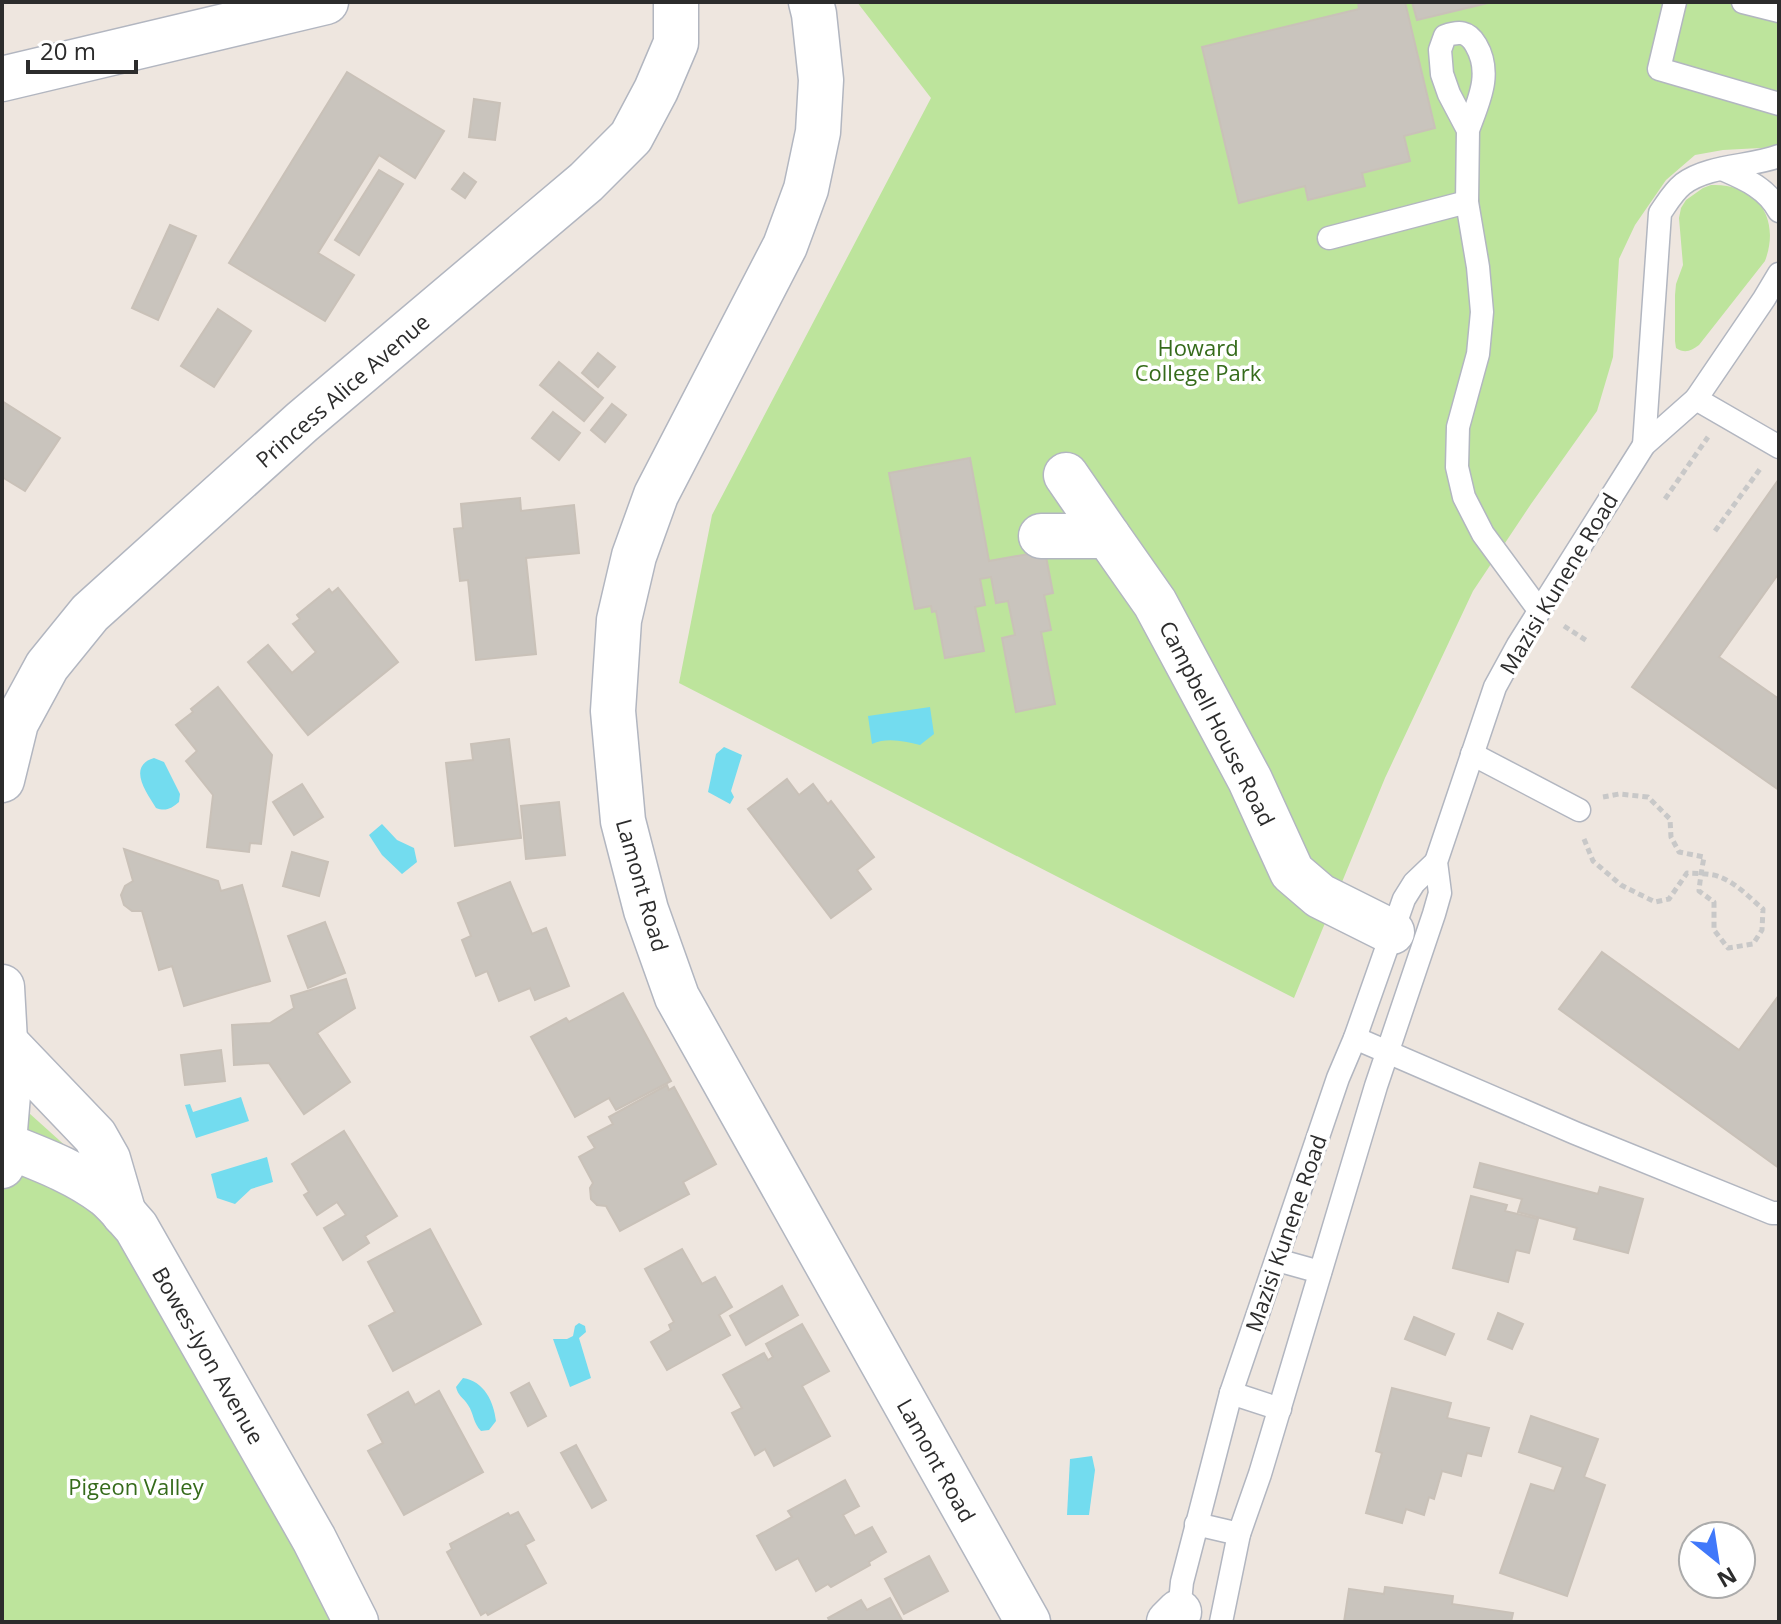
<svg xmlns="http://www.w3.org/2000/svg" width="1781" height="1624" font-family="'Open Sans',sans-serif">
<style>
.green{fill:#bde49c}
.water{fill:#73dcef}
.building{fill:#c9c4bd;stroke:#c9c1b8;stroke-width:2}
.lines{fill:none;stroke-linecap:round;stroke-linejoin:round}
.lane-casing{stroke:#b2b6c0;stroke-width:25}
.street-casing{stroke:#b2b6c0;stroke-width:47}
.secondary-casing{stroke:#b2b6c0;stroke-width:47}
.path{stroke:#c8c8c8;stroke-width:5;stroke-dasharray:6 4;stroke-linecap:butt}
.lane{stroke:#fff;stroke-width:22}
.street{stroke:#fff;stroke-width:44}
.secondary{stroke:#fff;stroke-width:44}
.labels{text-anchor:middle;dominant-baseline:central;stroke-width:7;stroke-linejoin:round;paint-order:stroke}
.park-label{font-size:22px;fill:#356b1b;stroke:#fff}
.street-label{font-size:22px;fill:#2c2c2c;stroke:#fff}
</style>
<rect width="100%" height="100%" fill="#eee6df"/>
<g class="green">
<path d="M 857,2 L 1779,2 L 1779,147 L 1723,150 L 1695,155 L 1666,180 L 1635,225 L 1619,259 L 1613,357 L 1597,411 L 1531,504 L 1473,591 L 1385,778 L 1294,998 L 679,683 L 712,515 L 931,98 Z"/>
<path d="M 1711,185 C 1757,183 1781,218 1765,261 L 1699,345 C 1691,351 1685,354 1676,348 L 1675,341 L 1675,295 L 1676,284 L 1683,265 L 1679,218 L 1681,208 L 1686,200 L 1703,188 Z"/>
<path d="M 19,1104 L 130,1204 L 363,1622 L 2,1622 L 2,1181 Z"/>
</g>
<g class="water">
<path d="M 930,707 L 934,734 L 920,745 C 904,741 887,737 872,744 L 868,716 Z"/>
<path d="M 724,747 L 742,755 L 731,791 L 734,797 L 730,804 L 708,792 L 716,754 Z"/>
<path d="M 154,758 L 164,762 L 180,794 L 179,802 C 172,808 166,812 156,808 C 146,792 127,766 154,758 Z"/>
<path d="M 382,824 L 397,840 L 414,848 L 417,862 L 402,874 L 382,855 L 369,835 Z"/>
<path d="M 241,1097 L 249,1121 L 196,1138 L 185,1105 L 190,1104 L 193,1112 Z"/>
<path d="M 267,1157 L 273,1182 L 251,1189 L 235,1204 L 217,1198 L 211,1174 Z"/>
<path d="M 579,1323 L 585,1326 L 586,1332 L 579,1338 L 591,1378 L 570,1387 L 553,1339 L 567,1339 L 573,1336 L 575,1326 Z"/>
<path d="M 463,1378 C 484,1381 494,1402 496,1421 L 489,1430 L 481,1431 C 473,1423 474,1414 468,1405 C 463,1397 458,1396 456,1387 Z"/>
<path d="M 1092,1456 L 1095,1470 L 1089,1515 L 1067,1515 L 1070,1459 Z"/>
</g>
<g class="building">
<path d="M 1358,2 L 1405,2 L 1435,128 L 1404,136 L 1410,161 L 1362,173 L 1365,186 L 1308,200 L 1305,186 L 1239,203 L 1202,47 L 1359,9 Z"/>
<path d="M 1412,2 L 1492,2 L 1417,20 Z"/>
<path d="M 347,72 L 444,131 L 415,178 L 379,155 L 318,253 L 354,275 L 325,321 L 229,263 Z"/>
<path d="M 474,99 L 500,103 L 495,140 L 469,137 Z"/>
<path d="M 379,170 L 403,184 L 359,255 L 335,240 Z"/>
<path d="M 464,173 L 476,182 L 465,198 L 452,189 Z"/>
<path d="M 170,225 L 196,236 L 158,320 L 132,308 Z"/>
<path d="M 218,309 L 251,331 L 214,387 L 181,366 Z"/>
<path d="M 598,353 L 615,367 L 598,387 L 582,373 Z"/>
<path d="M 559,362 L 603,398 L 584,421 L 540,385 Z"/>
<path d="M 2,401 L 60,438 L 25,491 L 2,477 Z"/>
<path d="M 612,404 L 626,415 L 605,442 L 591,430 Z"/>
<path d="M 553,412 L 580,433 L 559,460 L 532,438 Z"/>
<path d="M 970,458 L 989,561 L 1045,551 L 1053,593 L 1044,595 L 1051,630 L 1041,632 L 1055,704 L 1016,712 L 1002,638 L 1015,635 L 1008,601 L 996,603 L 991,577 L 980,579 L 985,605 L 975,607 L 984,651 L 945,658 L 936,611 L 932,612 L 931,606 L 915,609 L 889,473 Z"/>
<path d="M 1779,479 L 1779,573 L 1719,657 L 1779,699 L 1779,790 L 1632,687 Z"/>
<path d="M 520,498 L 521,511 L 574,505 L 579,553 L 526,558 L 536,654 L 476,660 L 468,580 L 460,581 L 454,529 L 463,528 L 461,504 Z"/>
<path d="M 338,588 L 398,662 L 308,735 L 248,662 L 268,645 L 292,673 L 316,652 L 293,624 L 300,619 L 297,615 L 329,589 L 332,593 Z"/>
<path d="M 218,687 L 272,755 L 261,844 L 250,843 L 249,852 L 207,847 L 213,795 L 186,761 L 197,751 L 176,725 L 193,712 L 191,709 Z"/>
<path d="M 509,739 L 521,838 L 455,846 L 446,763 L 473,760 L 471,744 Z"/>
<path d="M 787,779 L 799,795 L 813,784 L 828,804 L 831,801 L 874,857 L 857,870 L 871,889 L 831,918 L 748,809 Z"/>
<path d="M 302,784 L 323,817 L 294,835 L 273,802 Z"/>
<path d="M 559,802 L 565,855 L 526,859 L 521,806 Z"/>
<path d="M 124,849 L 218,881 L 221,891 L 242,885 L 270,981 L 184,1006 L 172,966 L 159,970 L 142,911 L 132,911 L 124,905 L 121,895 L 125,886 L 133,881 Z"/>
<path d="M 292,852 L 328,862 L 319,896 L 283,886 Z"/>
<path d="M 510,882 L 532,934 L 546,928 L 569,986 L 535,1000 L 530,988 L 499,1001 L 487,971 L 476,976 L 462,940 L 471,936 L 458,903 Z"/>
<path d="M 325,922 L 345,973 L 308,988 L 288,936 Z"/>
<path d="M 1602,952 L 1739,1050 L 1779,995 L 1779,1168 L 1559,1009 Z"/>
<path d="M 346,979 L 355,1008 L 317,1033 L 350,1082 L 304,1114 L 269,1063 L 234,1065 L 232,1025 L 270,1023 L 294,1008 L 291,996 Z"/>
<path d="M 623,993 L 671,1081 L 616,1110 L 609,1098 L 575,1117 L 531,1037 L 566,1018 L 569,1022 Z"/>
<path d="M 221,1050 L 225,1081 L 185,1085 L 181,1055 Z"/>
<path d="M 667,1085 L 669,1090 L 674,1087 L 716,1164 L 683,1182 L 689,1194 L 620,1231 L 606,1206 L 597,1205 L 591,1199 L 590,1188 L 593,1183 L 579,1157 L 595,1148 L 588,1137 L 613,1124 L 609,1117 Z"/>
<path d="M 344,1131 L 397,1216 L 365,1236 L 369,1243 L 343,1260 L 324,1228 L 346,1215 L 337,1202 L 317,1215 L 304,1195 L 309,1192 L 292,1164 Z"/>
<path d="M 1480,1163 L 1598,1194 L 1600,1187 L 1643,1199 L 1628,1253 L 1574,1239 L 1577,1228 L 1518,1212 L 1522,1199 L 1474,1187 Z"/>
<path d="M 1471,1196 L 1507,1205 L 1505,1211 L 1538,1219 L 1529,1253 L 1516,1250 L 1508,1282 L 1453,1268 Z"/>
<path d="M 430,1229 L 481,1324 L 393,1371 L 369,1326 L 395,1312 L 368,1262 Z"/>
<path d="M 682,1249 L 702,1284 L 715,1277 L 732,1307 L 719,1315 L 730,1335 L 667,1370 L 651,1342 L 671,1330 L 669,1325 L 674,1322 L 645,1269 Z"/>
<path d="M 782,1286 L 798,1315 L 746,1345 L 730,1316 Z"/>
<path d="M 1498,1313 L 1523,1324 L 1512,1349 L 1488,1339 Z"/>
<path d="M 1414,1317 L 1454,1334 L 1445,1355 L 1405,1339 Z"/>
<path d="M 802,1324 L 829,1371 L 802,1386 L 830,1436 L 774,1466 L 765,1449 L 755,1455 L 732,1413 L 742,1408 L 723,1375 L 764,1353 L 768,1360 L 773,1357 L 766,1344 Z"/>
<path d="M 529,1383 L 546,1416 L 528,1426 L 511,1393 Z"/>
<path d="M 1392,1388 L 1451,1403 L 1447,1418 L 1489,1428 L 1481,1456 L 1467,1453 L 1461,1476 L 1442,1471 L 1434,1499 L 1429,1497 L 1424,1515 L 1406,1509 L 1402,1523 L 1366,1513 L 1382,1453 L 1376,1451 Z"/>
<path d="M 439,1391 L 483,1472 L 404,1515 L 368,1451 L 383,1443 L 368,1415 L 408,1392 L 415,1405 Z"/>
<path d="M 1531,1416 L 1598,1439 L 1584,1477 L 1605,1485 L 1567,1596 L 1500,1573 L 1531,1484 L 1554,1491 L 1563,1467 L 1519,1452 Z"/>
<path d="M 576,1445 L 606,1500 L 592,1508 L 561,1453 Z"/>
<path d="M 845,1480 L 859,1506 L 843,1515 L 855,1536 L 872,1527 L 886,1552 L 869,1562 L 870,1565 L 831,1587 L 828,1584 L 816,1591 L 798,1558 L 776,1570 L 757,1536 L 792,1517 L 788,1511 Z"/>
<path d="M 518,1512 L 534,1540 L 525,1545 L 546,1583 L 488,1615 L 486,1612 L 481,1615 L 447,1552 L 452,1549 L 450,1544 L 508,1513 L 510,1516 Z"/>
<path d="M 929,1556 L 948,1591 L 904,1614 L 885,1579 Z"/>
<path d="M 1385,1587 L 1453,1596 L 1452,1604 L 1513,1613 L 1511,1622 L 1344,1622 L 1349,1589 L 1384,1594 Z"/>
<path d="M 890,1598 L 903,1622 L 830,1622 L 828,1618 L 861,1600 L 867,1610 Z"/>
</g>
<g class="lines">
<g class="lane-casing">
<g id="lane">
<path d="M 1675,2 L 1659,69 L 1779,104"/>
<path d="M 1743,2 L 1779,11"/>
<path d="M 1468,130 C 1478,102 1493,74 1476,45 C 1468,31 1459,31 1445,36 L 1440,50 L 1442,74 L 1449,94 L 1468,130 L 1467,202 L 1478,267 L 1482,312 L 1478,354 L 1458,427 L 1457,467 L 1464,497 L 1483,534 L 1539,610"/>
<path d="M 1722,169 C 1745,179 1767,188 1779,211"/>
<path d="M 1329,238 L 1467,202"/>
<path d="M 1696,399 L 1779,447"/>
<path d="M 1644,445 L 1660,213 C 1667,203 1673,192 1683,184 C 1708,165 1750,167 1779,156"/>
<path d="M 1472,754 L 1579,810"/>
<path d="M 1355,1038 L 1575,1133 L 1772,1213 L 1779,1213"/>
<path d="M 1277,1260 L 1320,1272"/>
<path d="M 1231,1393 L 1280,1409"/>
<path d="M 1196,1524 L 1239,1534"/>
<path d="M 1178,1621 L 1182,1582 L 1231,1393 L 1338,1078 L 1355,1038 L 1404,899 L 1414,883 L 1436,862"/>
<path d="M 1221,1622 L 1239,1534 L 1260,1474 L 1376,1086 L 1434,914 L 1440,893 L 1436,862 L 1495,687 L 1518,645 L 1644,445 L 1696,399 L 1764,299 L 1779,274"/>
</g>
</g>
<g class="street-casing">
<g id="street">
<path d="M 2,79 L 326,2"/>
<path d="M 1066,475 L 1108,536"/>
<path d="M 1041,536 L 1108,536 L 1155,603 L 1250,780 L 1292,872 L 1320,896 L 1392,932"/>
<path d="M 2,780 L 16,723 L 47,666 L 90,613 L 302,422 L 586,182 L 631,137 L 656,90 L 676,43 L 676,2"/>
<path d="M 2,987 L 8,1095 L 2,1166"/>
<path d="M 5,1042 L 95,1136 L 108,1159 L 124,1214"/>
<path d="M 5,1145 C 40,1159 76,1172 106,1195 C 117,1204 126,1216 136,1227 L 314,1539 L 356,1622"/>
</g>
</g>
<g class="secondary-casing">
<g id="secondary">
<path d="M 811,2 L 814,14 L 821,80 L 818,132 L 806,189 L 785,246 L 656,495 L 634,556 L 619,620 L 613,711 L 623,821 L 646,910 L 677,997 L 1028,1622"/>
<path d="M 1169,1622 L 1179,1612"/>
</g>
</g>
<g class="path">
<path d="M 1665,499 L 1708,437"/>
<path d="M 1715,531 L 1760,469"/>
<path d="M 1564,626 L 1587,641"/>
<path d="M 1584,839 L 1593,861 L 1621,885 L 1655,902 L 1669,899 L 1687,873 C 1697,874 1711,873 1720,877 C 1736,883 1750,898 1763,909 L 1762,930 L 1753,944 L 1728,948 L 1714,930 L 1714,902 L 1699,891 C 1700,880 1702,868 1704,857 L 1679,852 L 1671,837 L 1670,819 L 1648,797 L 1619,794 L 1603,797"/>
</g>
<use href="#lane" class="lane"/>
<use href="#street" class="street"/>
<use href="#secondary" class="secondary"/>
</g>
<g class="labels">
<g class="park-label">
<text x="1198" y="347">Howard<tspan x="1198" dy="25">College Park</tspan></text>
<text x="136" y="1486">Pigeon Valley</text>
</g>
<g class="street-label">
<text transform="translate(342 390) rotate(-41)">Princess Alice Avenue</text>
<text transform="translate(1558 583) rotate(-59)">Mazisi Kunene Road</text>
<text transform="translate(1218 723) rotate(63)">Campbell House Road</text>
<text transform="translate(643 885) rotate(74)">Lamont Road</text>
<text transform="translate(1285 1233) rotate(-71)">Mazisi Kunene Road</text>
<text transform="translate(209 1355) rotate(60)">Bowes-lyon Avenue</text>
<text transform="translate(937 1460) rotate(61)">Lamont Road</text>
</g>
</g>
<rect width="1781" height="1624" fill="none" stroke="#2c2c2c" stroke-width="8"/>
<g transform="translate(1717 1560) rotate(150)"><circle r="38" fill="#ffffff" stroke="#ababab" stroke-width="2"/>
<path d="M0-6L14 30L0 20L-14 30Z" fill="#4078fa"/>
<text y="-12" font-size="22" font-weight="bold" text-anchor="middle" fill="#2c2c2c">N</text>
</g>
<path d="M28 60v12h108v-12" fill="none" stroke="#2c2c2c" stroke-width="4"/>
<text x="40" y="60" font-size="24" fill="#2c2c2c" stroke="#ffffff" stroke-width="6" paint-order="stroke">20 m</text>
</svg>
